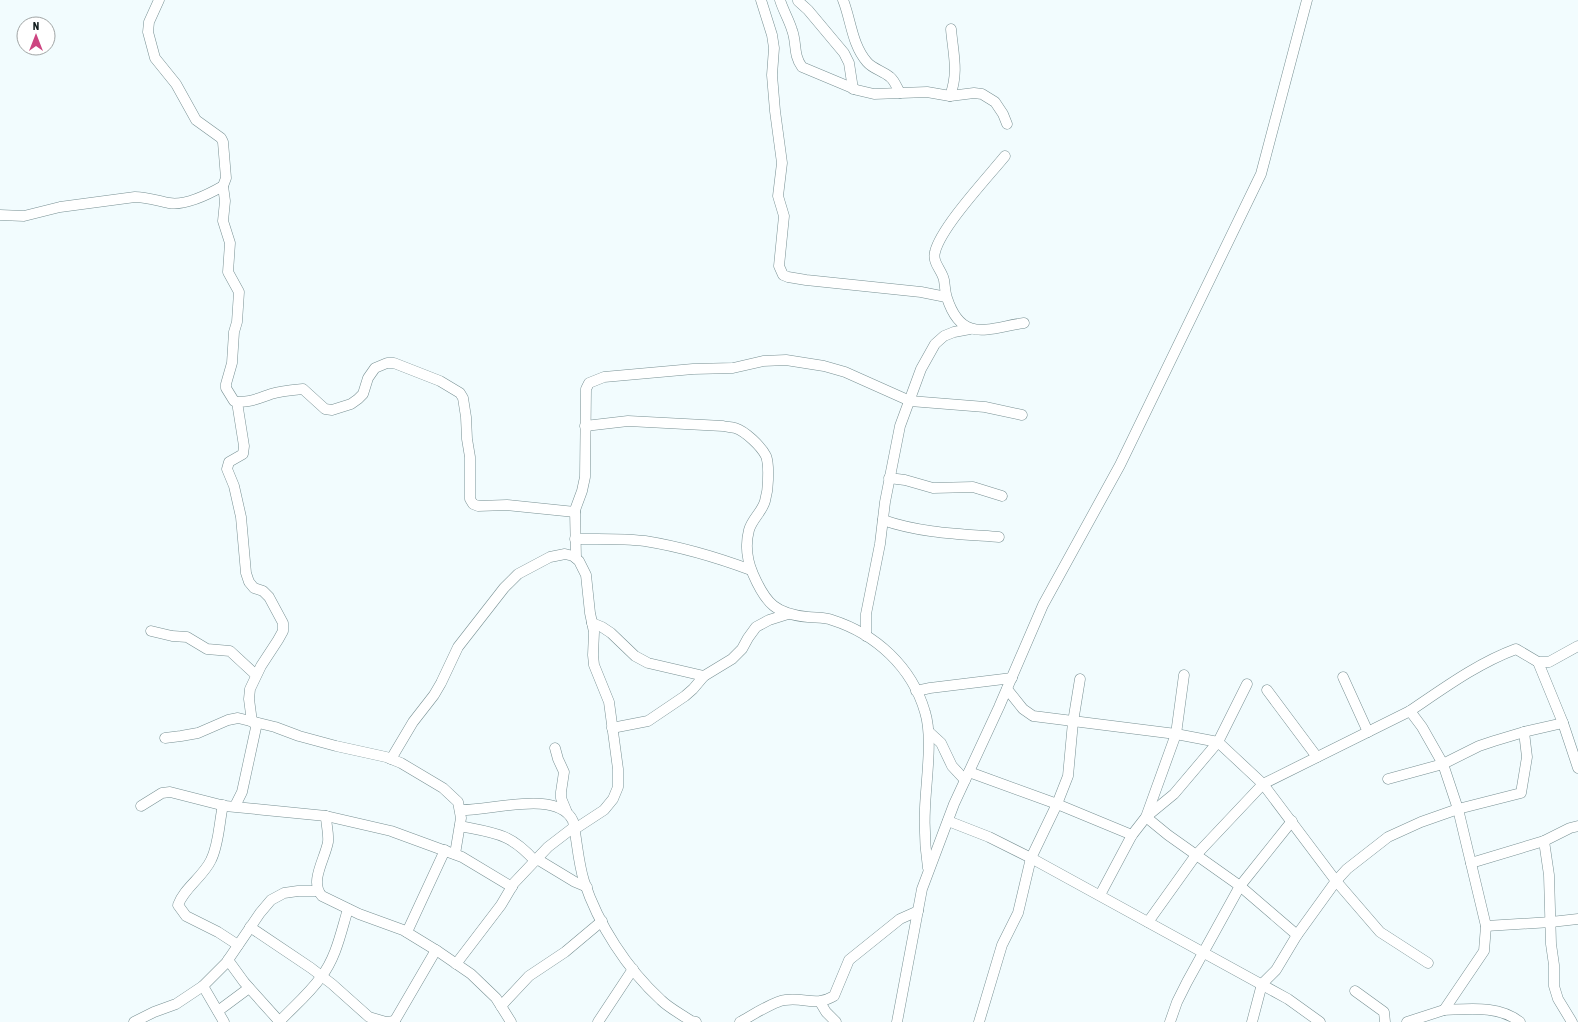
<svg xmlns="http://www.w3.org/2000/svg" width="1578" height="1022" font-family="'Asap Condensed',sans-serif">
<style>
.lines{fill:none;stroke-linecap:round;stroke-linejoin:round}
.minor-casing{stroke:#789093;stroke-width:11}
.minor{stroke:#fff;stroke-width:10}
</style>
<rect width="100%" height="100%" fill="#f2fcfe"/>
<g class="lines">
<g class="minor-casing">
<g id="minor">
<path d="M 761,0 L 772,35 L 774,48 L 772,75 L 775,111 L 782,163 L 778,196 L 784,216 L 779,266 L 783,275 L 788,277 L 806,280 L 921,292 L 946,297"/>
<path d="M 780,0 C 783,10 789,20 792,30 C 797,43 793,55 802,67 L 857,90 L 874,94 L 927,92 L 950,96 L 974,93 L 982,94 L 995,102 L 1003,114 L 1007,124"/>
<path d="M 843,0 C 851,20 852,45 867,62 C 873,69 883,71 890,77 C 895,81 897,88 900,93"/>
<path d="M 798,1 L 808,10 L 844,53 L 849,63 L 853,89"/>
<path d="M 950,96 C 959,72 953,53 951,29"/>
<path d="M 1005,156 C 988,177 941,227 935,252 C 932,263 942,270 944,280 C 945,286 945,292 947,298 C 962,344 988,328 1024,323"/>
<path d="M 223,186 L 225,201 L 223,221 L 230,243 L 228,272 L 239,292 L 237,322 L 234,332 L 232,363 L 226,384 L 226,388 L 234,401 C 247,404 259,398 271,394 C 281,391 293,390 303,389 L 325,409 L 332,410 L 351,404 L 358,399 L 363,394 L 368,378 L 375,368 L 387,363 L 394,363 L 440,381 L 460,393 L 463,398 L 466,417 L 467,439 L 470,457 L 470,499 L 473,504 L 478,506 L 507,505 L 575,512"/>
<path d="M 0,215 L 24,216 L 60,207 L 135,197 C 147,197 158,201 169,203 C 186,206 209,194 223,186 L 226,178 L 223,142 L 221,138 L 196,120 L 176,84 L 155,58 L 148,32 L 149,22 L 159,0"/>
<path d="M 237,402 L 244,446 L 243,454 L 229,462 L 227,469 L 234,486 L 241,517 L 246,573 L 249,582 L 254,588 L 263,591 L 269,597 L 283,623 L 283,631 L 278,640 L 261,666 L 250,689 L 249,699 L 252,722"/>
<path d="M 585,426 L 628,421 L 723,426 C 727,427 731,427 735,428 C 745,431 761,446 766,456 C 769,464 768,472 768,480 C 768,487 767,494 765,501 C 762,512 752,519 749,530 C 745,545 747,560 753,574 C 766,604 776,614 808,617 C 816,618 824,617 832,620 C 876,634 912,667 925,712 C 933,737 926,781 925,808 C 924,829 925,848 928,868"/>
<path d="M 889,478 L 905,480 L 933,488 L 973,487 L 1002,496"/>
<path d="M 883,520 C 920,533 959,534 999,537"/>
<path d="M 575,539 C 598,539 622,538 645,541 C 682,547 716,557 751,570"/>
<path d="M 576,558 L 575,510 L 582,491 L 585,477 L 586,389 L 589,383 L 604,377 L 693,369 L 733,368 L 763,361 L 786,360 L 824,366 L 845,372 L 910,401 L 985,407 L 1022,415"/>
<path d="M 592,623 L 602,627 L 611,633 L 635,656 L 648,663 L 704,676"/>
<path d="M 151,631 L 172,636 L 187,637 L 207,649 L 230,651 L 256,675"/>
<path d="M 866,636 L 866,614 L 880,544 L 885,502 L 900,426 L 921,369 L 935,344 L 944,336 L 954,332 L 970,329"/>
<path d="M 1538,662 L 1563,723 L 1578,768"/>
<path d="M 1343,677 L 1368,732"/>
<path d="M 1247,684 L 1218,742 L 1174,794 L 1146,817 L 1168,835 L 1240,886 L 1297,935"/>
<path d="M 1007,689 L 1023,709 L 1033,716 L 1176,734 L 1218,742 L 1263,784 L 1336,881 L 1380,932 L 1428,963"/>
<path d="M 1267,690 L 1317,757"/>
<path d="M 916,691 L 930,688 L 1012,678"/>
<path d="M 612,728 L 648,721 L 685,696 L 693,689 L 704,676 L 732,659 L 742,649 L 748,638 L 756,627 L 769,620 L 788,614"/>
<path d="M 929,732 L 941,743 L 952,766 L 965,780"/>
<path d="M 165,738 L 181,736 L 198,733 L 228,720 L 238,718 L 275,727 L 299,736 L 336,746 L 386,757 L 401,763 L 443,788 L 458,802 L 461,818 L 455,854"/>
<path d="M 555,748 L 558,759 L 564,772 L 561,792 L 561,798 L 566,810"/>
<path d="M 391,759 L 413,722 L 434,695 L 441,683 L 458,647 L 504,588 L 518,574 L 550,557 L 565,554 L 573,556 L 579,561 L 586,575 L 590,613 L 594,632 L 593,655 L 594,665 L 609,702 L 618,769 L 618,787 L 613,799 L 604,810 L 575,829"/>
<path d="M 969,772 L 1057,804 L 1132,835"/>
<path d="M 1388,779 L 1443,764 L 1479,746 L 1494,741 L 1524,732 L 1563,723"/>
<path d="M 223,805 C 219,823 219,844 211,860 C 203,877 184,888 178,905 L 186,916 L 218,932 L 238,945"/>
<path d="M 141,806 L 162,793 L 170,792 L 225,806 L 326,816 L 391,831 L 462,857 L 512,887"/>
<path d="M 235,806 L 242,792 L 257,723"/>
<path d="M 460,810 C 490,811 558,789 573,821 C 577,840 578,862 584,881 C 598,924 627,969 661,1000 C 669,1008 681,1014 691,1021 L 696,1022"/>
<path d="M 326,816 C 326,824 329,834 328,842 C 325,859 309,882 322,896 L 359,914 L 403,930 L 439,952 L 471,974 L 496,998 L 511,1022"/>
<path d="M 948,821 L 989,837 L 1031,858 L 1288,999 L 1320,1022"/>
<path d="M 460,826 C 495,833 510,833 535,861"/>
<path d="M 1544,841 L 1549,875 L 1551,944 L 1554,965 L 1554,986 L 1558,999 L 1572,1022"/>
<path d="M 537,859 L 575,882 L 587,887"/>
<path d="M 1471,863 L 1544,841 L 1570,828 L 1578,826"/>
<path d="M 1100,895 L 1132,835 L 1146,817 L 1176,734 L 1184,675"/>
<path d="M 1148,922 L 1196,855 L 1263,784 L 1410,711"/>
<path d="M 1486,926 L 1551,922 L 1578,919"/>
<path d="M 250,927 L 311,968 L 332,984 L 369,1017 L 386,1022 L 395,1021"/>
<path d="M 407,932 L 445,850"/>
<path d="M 228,960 L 244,982 L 279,1021"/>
<path d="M 456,964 L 501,905 L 514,883 L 548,847 L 574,827"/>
<path d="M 203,986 L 224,1022"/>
<path d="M 1355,991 L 1384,1012 L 1385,1022"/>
<path d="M 820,1002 L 826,1012 L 836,1022"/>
<path d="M 501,1006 L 529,976 L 565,952 L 602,921"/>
<path d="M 1444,1010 C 1469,1009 1499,1005 1520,1022"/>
<path d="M 218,1011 L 249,988"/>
<path d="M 134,1022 L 154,1012 L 176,1004 L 203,986 L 226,963 L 260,913 L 271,900 L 284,893 L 298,891 L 318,891"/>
<path d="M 279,1022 C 293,1007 309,994 321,977 C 336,958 341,932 348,909"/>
<path d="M 394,1022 L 436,950"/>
<path d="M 598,1022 L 633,969"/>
<path d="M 740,1022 C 751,1016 774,1001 785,1000 C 806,997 815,1007 834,996 L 849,960 L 900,919 L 918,911"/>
<path d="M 897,1022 L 922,889 L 954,804 L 999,707 L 1043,605 L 1120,465 L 1261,174 L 1307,0"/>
<path d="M 979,1022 L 1002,945 L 1018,913 L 1031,858 L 1057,804 L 1068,776 L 1073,722 L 1080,679"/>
<path d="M 1170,1022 L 1177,1002 L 1187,982 L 1240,886 L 1292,821"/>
<path d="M 1252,1022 L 1262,984 L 1276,970 L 1297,935 L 1336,881 L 1347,869 L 1388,837 L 1421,822 L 1458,809 L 1521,793 L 1527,757 L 1524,732"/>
<path d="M 1407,1022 L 1444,1010 L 1484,951 L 1486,926 L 1458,809 L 1443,764 L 1422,727 L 1410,711 C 1444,688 1478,663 1516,649 L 1538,662 L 1549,662 L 1578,646"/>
</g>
</g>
<use href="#minor" class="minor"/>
</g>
<g transform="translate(36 36)"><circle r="19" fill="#ffffff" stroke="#a1a5a5"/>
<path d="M0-3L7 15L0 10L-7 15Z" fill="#cd4581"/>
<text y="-6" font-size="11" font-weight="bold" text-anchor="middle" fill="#141e1f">N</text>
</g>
</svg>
